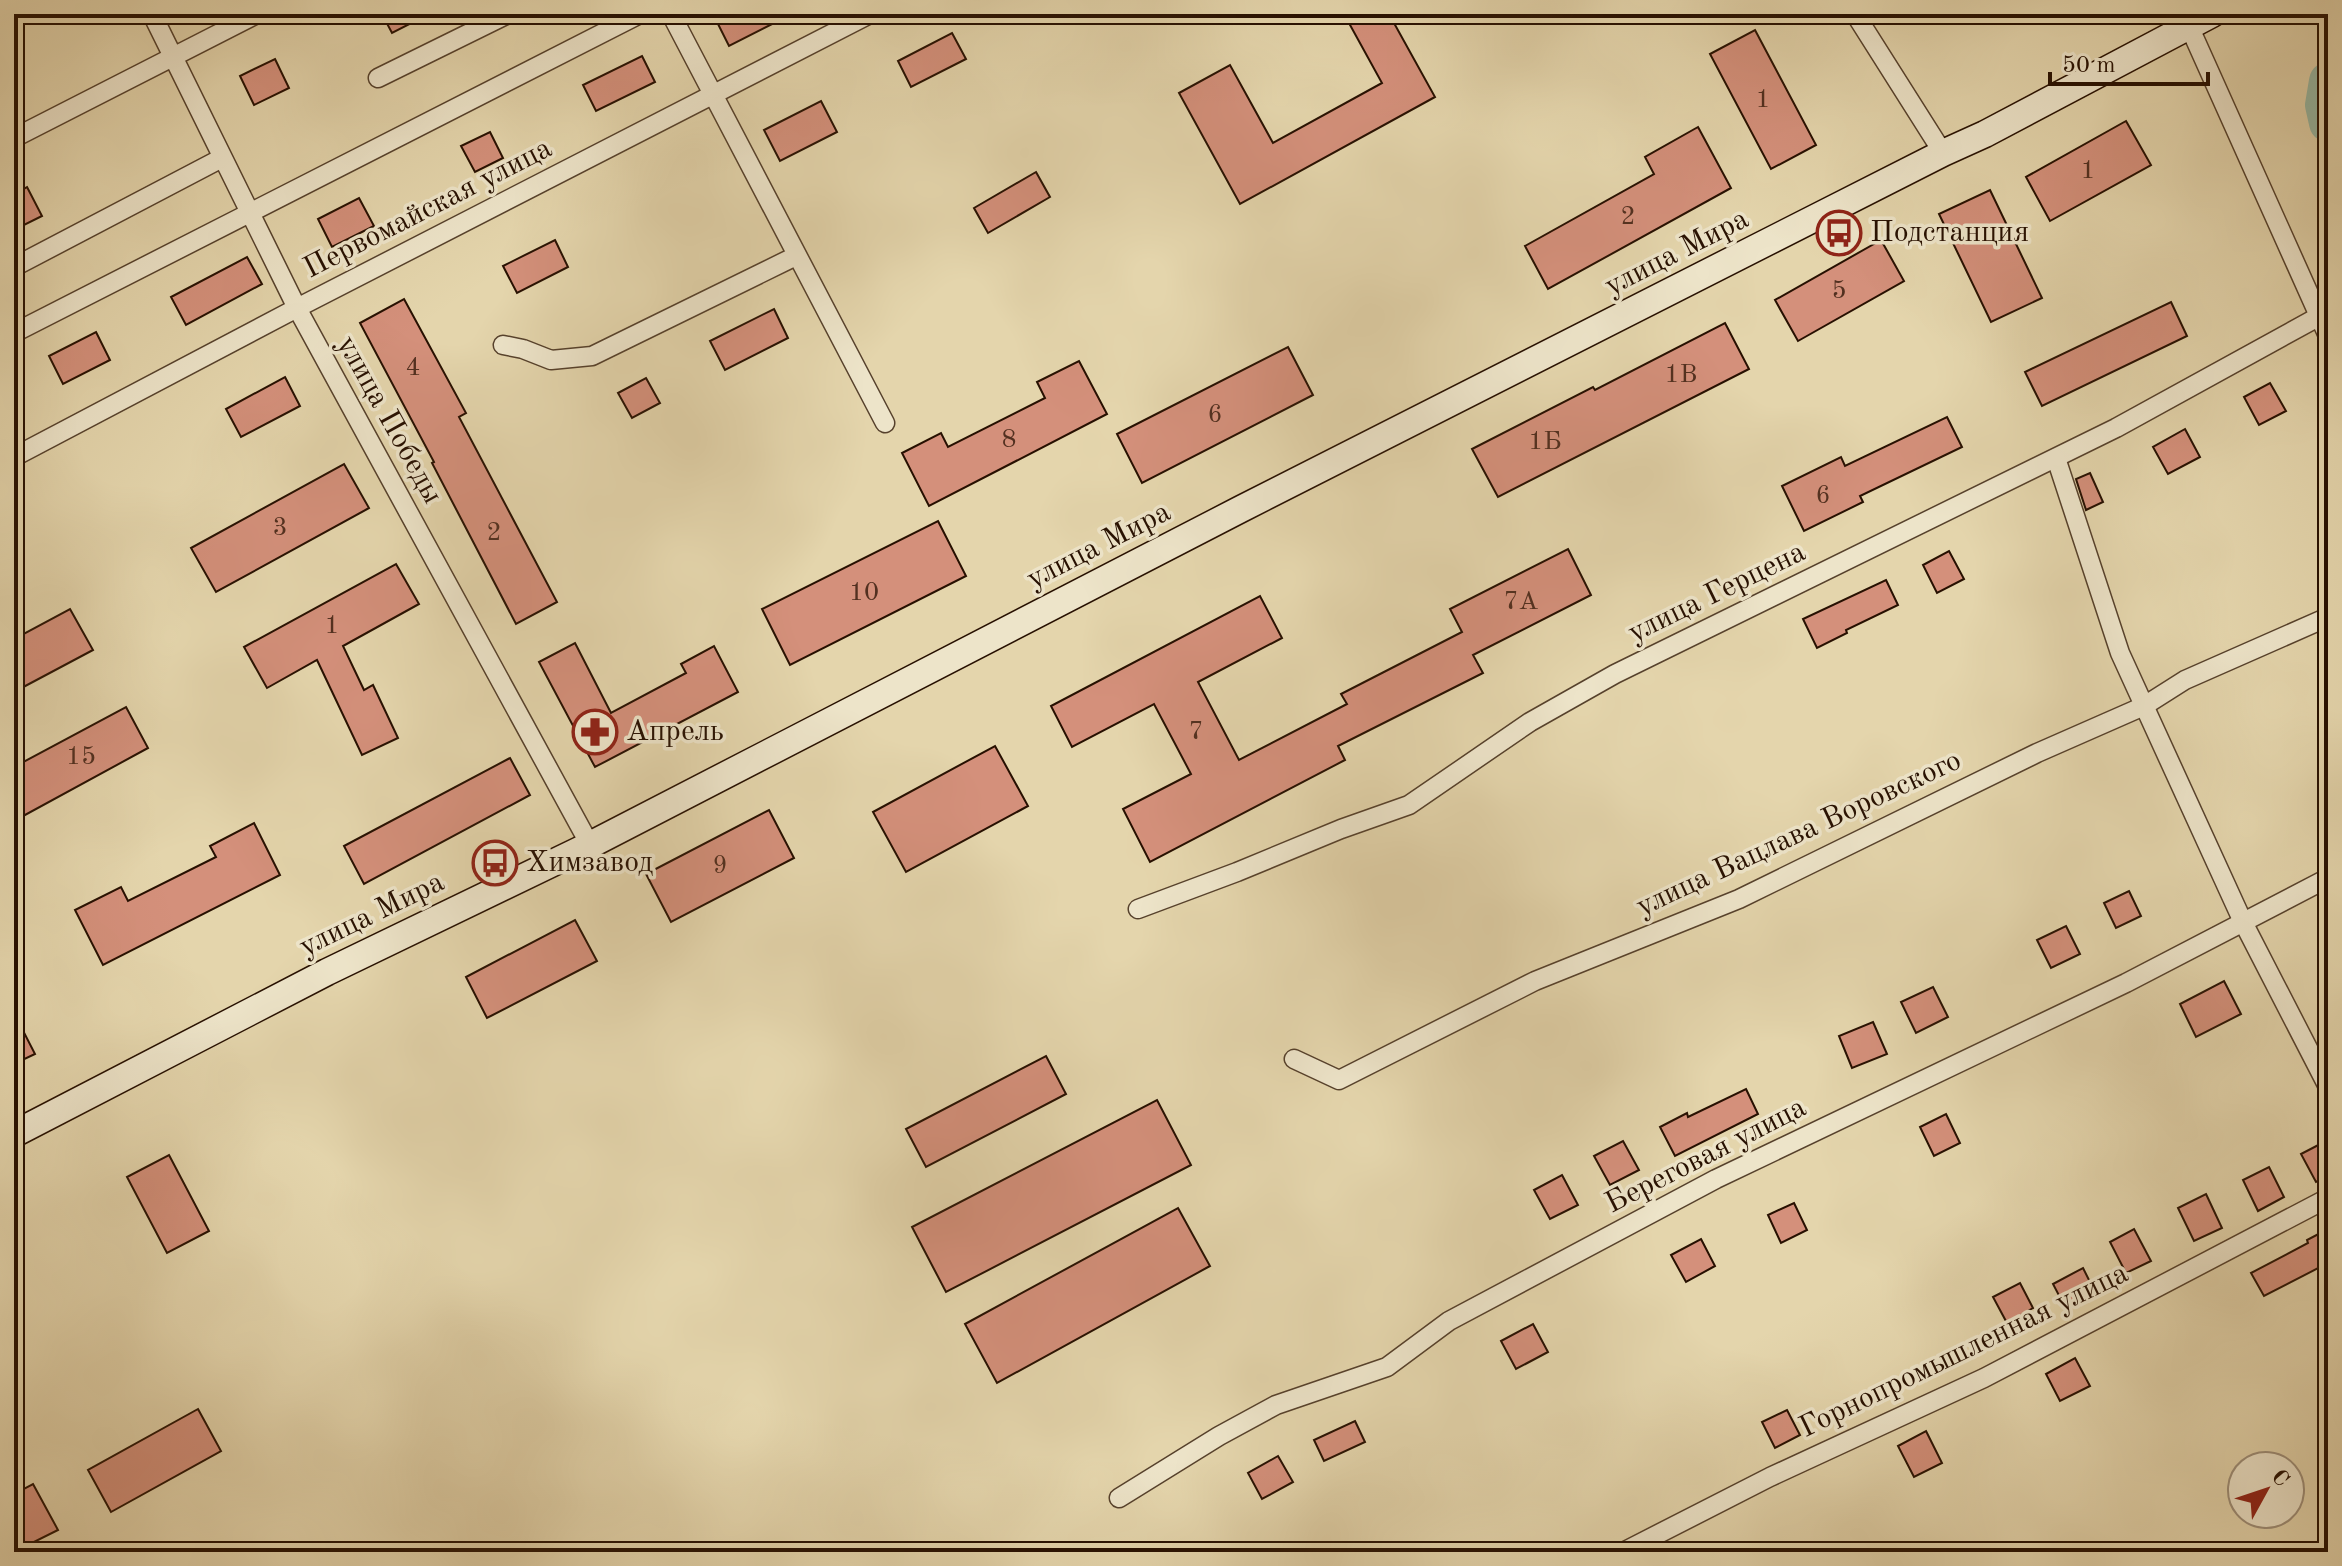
<svg xmlns="http://www.w3.org/2000/svg" width="2342" height="1566" font-family="'Old Standard TT',serif">
<style>
.lines{fill:none;stroke-linecap:round;stroke-linejoin:round}
.river{stroke:#97b9a5;stroke-width:38}
.building{fill:#d4907b;stroke:#271001;stroke-width:2}
.street-casing{stroke:#56412c;stroke-width:21}
.secondary-casing{stroke:#271001;stroke-width:29}
.street{stroke:#ede4c9;stroke-width:18}
.secondary{stroke:#ede4c9;stroke-width:26}
.labels{text-anchor:middle;dominant-baseline:central;stroke-width:7;stroke-linejoin:round;paint-order:stroke}
.number-label{font-size:26px;fill:#523020}
.street-label{font-size:30px;fill:#271001;stroke:#ede4c9}
.poi-label{font-size:30px;fill:#271001;stroke:#ede4c9;text-anchor:start}
</style>
<rect width="100%" height="100%" fill="#e4d5ac"/>
<filter id="stains"><feTurbulence type="fractalNoise" baseFrequency=".0025" numOctaves="4"/><feColorMatrix values="0 0 0 0 .2 0 0 0 0 .09 0 0 0 0 .02 0 0 0 .5 -.17"/></filter>
<radialGradient id="worn" r=".72"><stop offset=".6" stop-color="#630" stop-opacity="0"/><stop offset="1" stop-color="#630" stop-opacity=".3"/></radialGradient>
<g class="lines">
<path class="river" d="M 2328,81 L 2324,105 L 2328,123"/>
</g>
<g class="building">
<path d="M 382,14 L 429,14 L 392,33 Z"/>
<path d="M 713,14 L 792,14 L 729,46 Z"/>
<path d="M 1344,14 L 1389,14 L 1435,97 L 1240,204 L 1179,93 L 1230,65 L 1273,143 L 1382,83 Z"/>
<path d="M 1755,30 L 1816,145 L 1771,169 L 1710,54 Z"/>
<path d="M 952,33 L 966,59 L 911,87 L 898,61 Z"/>
<path d="M 642,56 L 655,82 L 596,111 L 583,85 Z"/>
<path d="M 275,59 L 289,88 L 254,105 L 240,76 Z"/>
<path d="M 821,101 L 837,132 L 780,161 L 764,130 Z"/>
<path d="M 2126,121 L 2151,165 L 2050,221 L 2026,177 Z"/>
<path d="M 1698,127 L 1731,188 L 1548,289 L 1525,246 L 1654,174 L 1645,157 Z"/>
<path d="M 490,132 L 503,158 L 475,172 L 461,146 Z"/>
<path d="M 1036,172 L 1050,197 L 988,233 L 974,208 Z"/>
<path d="M 27,187 L 42,216 L 14,230 L 14,194 Z"/>
<path d="M 1990,190 L 2042,298 L 1991,322 L 1939,214 Z"/>
<path d="M 359,198 L 374,226 L 332,247 L 318,219 Z"/>
<path d="M 555,240 L 568,267 L 517,293 L 503,266 Z"/>
<path d="M 1881,240 L 1904,281 L 1798,341 L 1775,300 Z"/>
<path d="M 247,257 L 262,284 L 186,325 L 171,297 Z"/>
<path d="M 404,299 L 466,413 L 459,417 L 557,602 L 516,624 L 432,463 L 434,462 L 360,323 Z"/>
<path d="M 2171,302 L 2187,336 L 2042,406 L 2025,372 Z"/>
<path d="M 774,309 L 788,338 L 725,370 L 710,341 Z"/>
<path d="M 1725,323 L 1749,369 L 1498,497 L 1472,449 L 1593,387 L 1595,390 Z"/>
<path d="M 96,332 L 110,360 L 63,384 L 49,356 Z"/>
<path d="M 1288,347 L 1313,395 L 1142,483 L 1117,434 Z"/>
<path d="M 1079,361 L 1107,414 L 929,506 L 902,453 L 941,433 L 948,447 L 1045,398 L 1037,382 Z"/>
<path d="M 285,377 L 300,406 L 241,437 L 226,409 Z"/>
<path d="M 646,378 L 660,403 L 632,418 L 618,393 Z"/>
<path d="M 2270,383 L 2286,411 L 2259,425 L 2244,397 Z"/>
<path d="M 1947,417 L 1962,447 L 1860,496 L 1863,502 L 1804,531 L 1782,486 L 1841,457 L 1845,466 Z"/>
<path d="M 2185,429 L 2200,457 L 2168,474 L 2153,447 Z"/>
<path d="M 344,464 L 369,508 L 216,592 L 191,548 Z"/>
<path d="M 2090,473 L 2103,502 L 2086,510 L 2076,479 Z"/>
<path d="M 938,521 L 966,576 L 790,665 L 762,609 Z"/>
<path d="M 1568,549 L 1591,595 L 1473,655 L 1483,673 L 1338,746 L 1345,760 L 1150,862 L 1123,809 L 1191,774 L 1154,704 L 1072,747 L 1051,706 L 1260,596 L 1282,638 L 1198,682 L 1239,760 L 1347,704 L 1341,694 L 1462,632 L 1450,609 Z"/>
<path d="M 1949,551 L 1964,579 L 1937,593 L 1923,565 Z"/>
<path d="M 396,564 L 419,604 L 343,646 L 364,690 L 373,685 L 398,738 L 362,755 L 317,660 L 267,688 L 244,647 Z"/>
<path d="M 1886,580 L 1898,605 L 1846,630 L 1847,633 L 1817,648 L 1803,619 Z"/>
<path d="M 70,609 L 93,650 L 14,692 L 14,639 Z"/>
<path d="M 575,643 L 611,713 L 686,673 L 681,664 L 714,646 L 738,692 L 595,767 L 539,662 Z"/>
<path d="M 126,707 L 148,748 L 14,821 L 14,767 Z"/>
<path d="M 995,746 L 1028,806 L 906,872 L 873,812 Z"/>
<path d="M 510,758 L 530,795 L 364,884 L 344,846 Z"/>
<path d="M 769,810 L 794,858 L 671,922 L 646,874 Z"/>
<path d="M 254,823 L 280,875 L 103,965 L 75,910 L 121,887 L 128,901 L 216,857 L 210,846 Z"/>
<path d="M 2129,891 L 2141,916 L 2116,928 L 2104,903 Z"/>
<path d="M 575,920 L 597,961 L 487,1018 L 466,977 Z"/>
<path d="M 2066,926 L 2080,954 L 2051,968 L 2037,940 Z"/>
<path d="M 2224,981 L 2241,1014 L 2196,1037 L 2180,1004 Z"/>
<path d="M 1933,987 L 1948,1017 L 1916,1033 L 1901,1002 Z"/>
<path d="M 14,1013 L 35,1054 L 14,1064 Z"/>
<path d="M 1873,1022 L 1887,1054 L 1852,1068 L 1839,1036 Z"/>
<path d="M 1046,1056 L 1066,1094 L 926,1167 L 906,1129 Z"/>
<path d="M 1746,1089 L 1758,1114 L 1675,1156 L 1660,1127 L 1687,1113 L 1688,1117 Z"/>
<path d="M 1157,1100 L 1191,1165 L 946,1292 L 912,1227 Z"/>
<path d="M 1946,1114 L 1960,1143 L 1934,1156 L 1920,1127 Z"/>
<path d="M 2328,1140 L 2328,1176 L 2316,1182 L 2301,1154 Z"/>
<path d="M 1623,1141 L 1639,1170 L 1610,1185 L 1594,1156 Z"/>
<path d="M 169,1155 L 209,1231 L 167,1253 L 127,1177 Z"/>
<path d="M 2269,1167 L 2284,1197 L 2258,1211 L 2243,1180 Z"/>
<path d="M 1562,1175 L 1578,1205 L 1550,1219 L 1534,1190 Z"/>
<path d="M 2206,1194 L 2222,1228 L 2194,1241 L 2178,1208 Z"/>
<path d="M 1794,1203 L 1807,1230 L 1781,1243 L 1768,1215 Z"/>
<path d="M 1178,1208 L 1210,1266 L 997,1383 L 965,1324 Z"/>
<path d="M 2134,1229 L 2151,1261 L 2126,1273 L 2110,1242 Z"/>
<path d="M 2328,1229 L 2328,1263 L 2264,1296 L 2251,1273 L 2308,1243 L 2307,1240 Z"/>
<path d="M 1701,1239 L 1715,1266 L 1686,1282 L 1671,1255 Z"/>
<path d="M 2083,1268 L 2096,1294 L 2066,1309 L 2053,1284 Z"/>
<path d="M 2020,1283 L 2033,1308 L 2007,1323 L 1993,1297 Z"/>
<path d="M 1533,1324 L 1548,1352 L 1516,1369 L 1501,1341 Z"/>
<path d="M 2075,1358 L 2090,1386 L 2060,1401 L 2046,1374 Z"/>
<path d="M 198,1409 L 221,1451 L 111,1512 L 88,1470 Z"/>
<path d="M 1787,1410 L 1800,1435 L 1775,1448 L 1762,1422 Z"/>
<path d="M 1355,1421 L 1365,1442 L 1324,1461 L 1314,1440 Z"/>
<path d="M 1926,1431 L 1942,1463 L 1914,1477 L 1898,1446 Z"/>
<path d="M 1278,1456 L 1293,1482 L 1262,1499 L 1248,1473 Z"/>
<path d="M 33,1484 L 58,1530 L 14,1552 L 14,1494 Z"/>
</g>
<g class="lines">
<g class="street-casing">
<g id="street">
<path d="M 152,14 L 297,308 L 590,845"/>
<path d="M 671,14 L 885,423"/>
<path d="M 1855,14 L 1943,153"/>
<path d="M 2189,26 L 2328,336"/>
<path d="M 378,78 L 508,14"/>
<path d="M 14,138 L 257,14"/>
<path d="M 14,267 L 222,158"/>
<path d="M 14,333 L 640,14"/>
<path d="M 503,345 L 523,349 L 551,360 L 592,356 L 796,256"/>
<path d="M 14,457 L 297,308 L 870,14"/>
<path d="M 2056,458 L 2120,653 L 2243,922 L 2328,1087"/>
<path d="M 1138,909 L 1237,872 L 1341,829 L 1409,805 L 1530,722 L 1615,674 L 2116,428 L 2318,317"/>
<path d="M 1294,1059 L 1339,1080 L 1535,981 L 1739,899 L 2037,753 L 2144,706 L 2185,680 L 2328,617"/>
<path d="M 1119,1498 L 1219,1436 L 1276,1405 L 1387,1367 L 1449,1321 L 1716,1179 L 2126,983 L 2328,878"/>
<path d="M 1623,1552 L 1770,1477 L 1984,1378 L 2328,1198"/>
</g>
</g>
<g class="secondary-casing">
<path id="secondary" d="M 14,1134 L 327,972 L 590,845 L 1241,509 L 1943,153 L 1985,134 L 2212,14"/>
</g>
<use href="#street" class="street"/>
<use href="#secondary" class="secondary"/>
</g>
<defs>
<g id="bus-ring" transform="scale(2.3)"><circle r="9.5" fill="#ede4c9" stroke="#8f2418" stroke-width="1.5"/><path d="M-5-6H5V4H4V6H2V4H-2V6H-4V4H-5ZM-3.5-4V0h7V-4ZM-3.5 1.2v1.5H-2V1.2ZM2 1.2v1.5H3.5V1.2Z" fill="#8f2418"/></g>
<g id="pharmacy-ring" transform="scale(2.3)"><circle r="9.5" fill="#ede4c9" stroke="#8f2418" stroke-width="1.5"/><path d="M-2-6h4v4h4v4h-4v4h-4v-4h-4v-4h4Z" fill="#8f2418"/></g>
</defs>
<g fill-rule="evenodd">
<use href="#bus-ring" x="1839" y="233"/>
<use href="#pharmacy-ring" x="595" y="732"/>
<use href="#bus-ring" x="495" y="863"/>
</g>
<g class="labels">
<g class="number-label">
<text x="1763" y="100">1</text>
<text x="2088" y="171">1</text>
<text x="1628" y="217">2</text>
<text x="1839" y="291">5</text>
<text x="413" y="368">4</text>
<text x="1681" y="375">1В</text>
<text x="1215" y="415">6</text>
<text x="1009" y="440">8</text>
<text x="1545" y="442">1Б</text>
<text x="1823" y="496">6</text>
<text x="280" y="528">3</text>
<text x="494" y="533">2</text>
<text x="864" y="593">10</text>
<text x="1521" y="602">7А</text>
<text x="332" y="626">1</text>
<text x="1196" y="732">7</text>
<text x="81" y="757">15</text>
<text x="720" y="866">9</text>
</g>
<g class="street-label">
<text transform="translate(428 209) rotate(-27)">Первомайская улица</text>
<text transform="translate(1677 253) rotate(-27)">улица Мира</text>
<text transform="translate(389 420) rotate(61)">улица Победы</text>
<text transform="translate(1099 546) rotate(-27)">улица Мира</text>
<text transform="translate(1717 593) rotate(-26)">улица Герцена</text>
<text transform="translate(1799 834) rotate(-25)">улица Вацлава Воровского</text>
<text transform="translate(372 915) rotate(-26)">улица Мира</text>
<text transform="translate(1706 1156) rotate(-27)">Береговая улица</text>
<text transform="translate(1964 1351) rotate(-26)">Горнопромышленная улица</text>
</g>
<g class="poi-label">
<text x="1870" y="233">Подстанция</text>
<text x="626" y="732">Апрель</text>
<text x="526" y="863">Химзавод</text>
</g>
</g>
<rect width="2342" height="1566" fill="none" stroke="#e4d5ac" stroke-width="48"/>
<rect x="16" y="16" width="2310" height="1534" fill="none" stroke="#271001" stroke-width="4"/>
<rect x="24" y="24" width="2294" height="1518" fill="none" stroke="#271001" stroke-width="2"/>
<g transform="translate(2266 1490) rotate(50)"><circle r="38" fill="#ede4c9" stroke="#9e8f79" stroke-width="2"/>
<path d="M0-6L14 30L0 20L-14 30Z" fill="#8f2418"/>
<text y="-12" font-size="22" font-weight="bold" text-anchor="middle" fill="#271001">С</text>
</g>
<path d="M2050 72v12h158v-12" fill="none" stroke="#271001" stroke-width="4"/>
<text x="2062" y="72" font-size="24" fill="#271001" stroke="#ede4c9" stroke-width="6" paint-order="stroke">50 m</text>
<rect width="100%" height="100%" filter="url(#stains)"/>
<rect width="100%" height="100%" fill="url(#worn)"/>
</svg>
